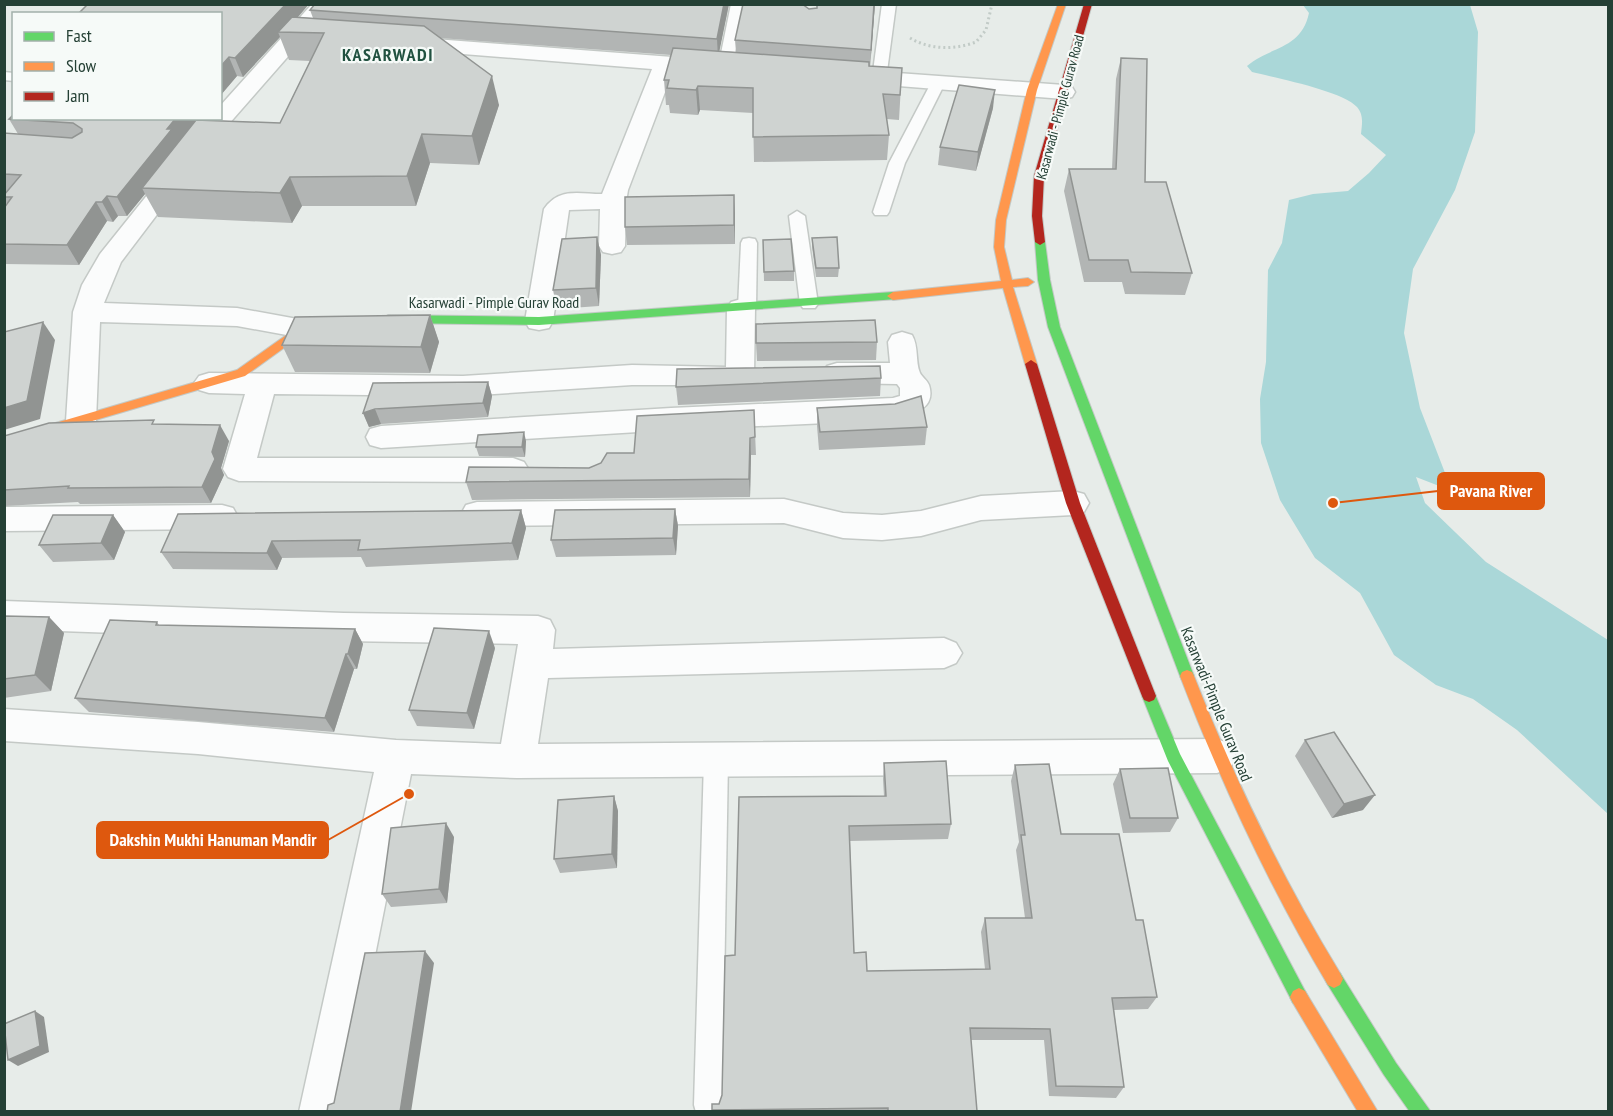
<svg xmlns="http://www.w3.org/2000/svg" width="1613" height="1116" font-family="'PT Sans Narrow',sans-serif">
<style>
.water{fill:#aad7d8}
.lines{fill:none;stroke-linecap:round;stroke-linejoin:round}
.lane-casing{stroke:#c4c9c6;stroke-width:3}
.street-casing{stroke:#c4c9c6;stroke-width:3}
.fast-casing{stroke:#c3c9c6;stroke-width:2}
.slow-casing{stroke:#c3c9c6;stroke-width:2}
.jam-casing{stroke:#c3c9c6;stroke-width:2}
.path{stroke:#c2cbc7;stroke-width:3;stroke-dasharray:2 3;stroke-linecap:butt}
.lane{fill:#fbfcfc;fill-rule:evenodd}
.street{fill:#fbfcfc;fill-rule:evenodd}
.fast{fill:#63d668;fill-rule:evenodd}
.slow{fill:#ff974d;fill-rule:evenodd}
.jam{fill:#b3261e;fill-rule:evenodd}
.wall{fill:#b2b5b4}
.shaded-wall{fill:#919492}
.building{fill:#cfd3d1;stroke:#919492;stroke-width:1.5}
.labels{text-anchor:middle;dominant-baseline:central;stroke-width:4.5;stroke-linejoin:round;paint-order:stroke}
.far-street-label{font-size:14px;fill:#254035;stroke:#f6faf8}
.street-label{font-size:16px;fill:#254035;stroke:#f6faf8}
.far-district-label{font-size:18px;font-weight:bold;letter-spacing:1.5px;fill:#215140;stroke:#f6faf8}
.leader{fill:none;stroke:#de580e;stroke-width:2}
.callout-dot{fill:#de580e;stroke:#f6faf8;stroke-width:2}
.callout{fill:#de580e;stroke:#de580e;stroke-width:2}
.callout-label{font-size:18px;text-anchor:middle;font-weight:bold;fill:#fff}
</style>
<rect width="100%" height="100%" fill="#e7ece9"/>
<path class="water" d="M 1303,5 L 1470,5 L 1478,32 L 1475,132 L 1455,190 L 1413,269 L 1404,333 L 1420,408 L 1452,491 L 1416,477 L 1425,503 L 1486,562 L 1608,640 L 1608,814 L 1517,730 L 1473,699 L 1436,685 L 1394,655 L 1360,593 L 1315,558 L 1280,500 L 1261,443 L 1260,399 L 1266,362 L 1268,270 L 1282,243 L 1289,200 L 1313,194 L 1348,191 L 1369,173 L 1386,155 L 1361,134 C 1362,124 1364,115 1357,107 C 1343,91 1276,78 1252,72 L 1247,66 C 1270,46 1301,50 1309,13 Z"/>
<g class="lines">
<g class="lane-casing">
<g id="lane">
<path d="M 731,4 L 745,4 L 732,68 L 725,72 L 718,68 Z"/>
<path d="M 882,4 L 896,4 L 886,79 L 879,83 L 872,79 Z"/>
<path d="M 4,72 L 14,73 L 14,81 L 4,80 Z"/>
<path d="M 938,79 L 945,83 L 905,163 L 889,212 L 887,215 L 875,215 L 873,212 L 889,163 L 931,83 Z"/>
<path d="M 797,211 L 805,216 L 818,304 L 815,308 L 803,308 L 800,304 L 789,216 Z"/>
<path d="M 749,238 L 755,239 L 757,243 L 756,308 L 753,312 L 741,312 L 738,308 L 741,243 L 743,239 Z"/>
<path d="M 716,749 L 724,752 L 728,760 L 722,1105 L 720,1112 L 696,1112 L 694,1105 L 704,760 L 708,752 Z"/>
</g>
</g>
<g class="street-casing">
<g id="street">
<path d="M 312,4 L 334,4 L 206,150 L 121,262 L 104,303 L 237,308 L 303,320 L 313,322 L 317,329 L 313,336 L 303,338 L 237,326 L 100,322 L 96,421 L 92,429 L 81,432 L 70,429 L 66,421 L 73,312 L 82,285 L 100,254 L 209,118 L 220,118 L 220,106 Z"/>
<path d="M 408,37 L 712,60 L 720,62 L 723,67 L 720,72 L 712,74 L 673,71 L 628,190 L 626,202 L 625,246 L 621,252 L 612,254 L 603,252 L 599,246 L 600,209 L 569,210 L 553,321 L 549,328 L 539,330 L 529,328 L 525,321 L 544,209 C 559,187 579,194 602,194 L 652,69 L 400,49 L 397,44 L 400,39 Z"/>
<path d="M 856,70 L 1064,85 L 1072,87 L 1075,92 L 1072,97 L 1064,99 L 848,82 L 845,77 L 848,72 Z"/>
<path d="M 741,299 L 751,302 L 755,308 L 754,375 L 750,382 C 739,385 731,382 720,385 L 632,385 L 463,396 L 274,394 L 257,458 L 513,458 L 524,462 L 529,470 L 524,478 L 513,482 L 239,481 L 228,477 L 223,469 L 245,394 L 209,393 L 199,390 L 194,383 L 199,376 L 209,373 L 463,376 L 632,365 L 726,367 L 727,308 L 731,302 Z"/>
<path d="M 902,332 L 912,335 C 919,347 915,361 920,373 C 922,377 927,380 929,385 C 937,410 910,415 893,420 L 671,430 L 381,448 L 370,445 L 366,437 L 370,429 L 381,426 L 671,408 L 893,398 L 900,396 L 900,388 L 897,384 L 837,383 L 827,380 L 823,373 L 827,366 L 837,363 L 890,363 L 888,342 L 892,335 Z"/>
<path d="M 1073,491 L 1084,494 L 1089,503 L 1084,512 L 1073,515 L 981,520 L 921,536 L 882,540 L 843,538 L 784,523 L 477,526 L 466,523 L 461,514 L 466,505 L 477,502 L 784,499 L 843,513 L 882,515 L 921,511 L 981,496 Z"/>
<path d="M 222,505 L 233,508 L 238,517 L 233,526 L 222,529 L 4,531 L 4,507 Z"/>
<path d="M 4,601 L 344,613 L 538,616 L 550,620 L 555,630 L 553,649 L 944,638 L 956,643 L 962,653 L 956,663 L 944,668 L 548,678 L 538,744 L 1217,739 L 1230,744 L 1236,756 L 1230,768 L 1217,773 L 517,778 L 411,774 L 344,1112 L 299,1112 L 374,772 L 198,754 L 4,741 L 4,709 L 198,722 L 396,740 L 501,744 L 518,644 L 344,641 L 4,629 Z"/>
</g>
</g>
<g class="fast-casing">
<g id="fast">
<path d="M 1040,239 L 1045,242 L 1050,280 L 1060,327 L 1194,676 L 1192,680 L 1187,682 L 1182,680 L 1180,676 L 1048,327 L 1038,280 L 1035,242 Z"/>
<path d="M 893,292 L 899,296 L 897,299 L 539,325 L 388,323 L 382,319 L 388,315 L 539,317 Z"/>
<path d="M 1149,690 L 1154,692 L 1180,754 L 1305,991 L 1308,997 L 1305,1003 L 1299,1006 L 1293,1003 L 1168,761 L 1142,696 L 1144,692 Z"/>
<path d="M 1334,970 L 1340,973 L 1396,1063 L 1431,1112 L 1410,1112 L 1384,1075 L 1328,985 L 1325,979 L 1328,973 Z"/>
</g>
</g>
<g class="slow-casing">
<g id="slow">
<path d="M 1058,4 L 1066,4 L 1037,90 L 1006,220 L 1004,247 L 1012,280 L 1028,278 L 1034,282 L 1028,286 L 1013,287 L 1037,364 L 1031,368 L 1025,364 L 1003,288 L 893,300 L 887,296 L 893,292 L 1001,281 L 994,247 L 996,220 L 1027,90 Z"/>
<path d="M 322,322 L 326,323 L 326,329 L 306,332 L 245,376 L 4,447 L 4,438 L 237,370 L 299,326 Z"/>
<path d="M 1187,670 L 1192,672 L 1194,676 C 1235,780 1282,878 1340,973 L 1343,979 L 1340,985 L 1334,988 L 1328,985 C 1269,886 1221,783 1180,676 L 1182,672 Z"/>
<path d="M 1299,988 L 1305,991 L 1378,1112 L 1358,1112 L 1293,1003 L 1290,997 L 1293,991 Z"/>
</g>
</g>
<g class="jam-casing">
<g id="jam">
<path d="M 1084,4 L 1092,4 L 1044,176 L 1042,216 L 1045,242 L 1040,245 L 1035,242 L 1032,216 L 1034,176 Z"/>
<path d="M 1031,360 L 1037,364 L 1080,503 L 1156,696 L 1154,700 L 1149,702 L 1144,700 L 1142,696 L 1066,503 L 1025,364 Z"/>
</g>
</g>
<path class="path" d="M 910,38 C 930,50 955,50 976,42 L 986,30 L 992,4"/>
<use href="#lane" class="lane"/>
<use href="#street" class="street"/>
<use href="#fast" class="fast"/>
<use href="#slow" class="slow"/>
<use href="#jam" class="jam"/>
</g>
<g class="wall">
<path d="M 88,4 L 309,4 L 298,17 L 313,18 L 310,10 L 729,4 L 719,51 L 736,52 L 735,40 L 803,6 L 809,9 L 817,8 L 817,4 L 875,4 L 870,66 L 902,68 L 899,120 L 887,119 L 889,135 L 887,160 L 754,162 L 753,113 L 700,110 L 698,115 L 670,113 L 669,105 L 666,105 L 664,80 L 671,55 L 440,38 L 499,105 L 479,165 L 430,163 L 416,206 L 302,206 L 292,223 L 158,217 L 145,194 L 127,216 L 118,216 L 113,222 L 107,221 L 79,265 L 4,264 L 4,208 L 7,204 L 4,200 L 4,195 L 6,193 L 4,192 L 4,133 L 18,134 L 9,119 L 200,120 L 280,123 L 310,61 L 289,60 L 280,37 L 243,77 L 237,76 L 220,96 L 220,14 Z"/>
<path d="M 1121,58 L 1145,182 L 1192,273 L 1185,295 L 1125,294 L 1122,282 L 1084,282 L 1064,191 L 1069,169 L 1112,169 L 1116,79 Z"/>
<path d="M 993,108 L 976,171 L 938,165 L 940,147 Z"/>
<path d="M 735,213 L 735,244 L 627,245 L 625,227 Z"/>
<path d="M 597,237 L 601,255 L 599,306 L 557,309 L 553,290 Z"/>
<path d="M 812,238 L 839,268 L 838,277 L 816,277 L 812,247 Z"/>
<path d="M 763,240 L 794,271 L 794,281 L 764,281 Z"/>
<path d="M 430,315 L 439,342 L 430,373 L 295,372 L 282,345 Z"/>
<path d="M 877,342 L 876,360 L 757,361 L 756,343 Z"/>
<path d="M 881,378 L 880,396 L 678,405 L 676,387 Z"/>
<path d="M 488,382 L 492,396 L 488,417 L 381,424 L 369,427 L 363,413 Z"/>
<path d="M 817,408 L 927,427 L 925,445 L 819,450 L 817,426 Z"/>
<path d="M 754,410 L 756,455 L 751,455 L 750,497 L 472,500 L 466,482 L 589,468 L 634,453 Z"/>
<path d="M 156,424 L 229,441 L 221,468 L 224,475 L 211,503 L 80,504 L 78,502 L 4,506 L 4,436 Z"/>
<path d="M 526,441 L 525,457 L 479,456 L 476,447 Z"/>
<path d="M 675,509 L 678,526 L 676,555 L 556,557 L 551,540 Z"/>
<path d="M 521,510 L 526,528 L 518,560 L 366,567 L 361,557 L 282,558 L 277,570 L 173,569 L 161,552 Z"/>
<path d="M 113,515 L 125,532 L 114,560 L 53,562 L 39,545 Z"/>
<path d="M 4,616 L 49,617 L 64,633 L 51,691 L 4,698 Z"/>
<path d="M 157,622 L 159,625 L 355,629 L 363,644 L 357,669 L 354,669 L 334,732 L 89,712 L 75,698 Z"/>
<path d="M 495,648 L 474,729 L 417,726 L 409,710 Z"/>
<path d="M 1305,740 L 1363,810 L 1332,818 L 1295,756 Z"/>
<path d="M 884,763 L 951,824 L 948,839 L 850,841 L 854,953 L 867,971 L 985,969 L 981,932 L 985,918 L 1025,918 L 1016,850 L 1019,842 L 1011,781 L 1015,765 L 1061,834 L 1136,920 L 1157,997 L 1148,1009 L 1114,1010 L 1124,1087 L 1116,1098 L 1049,1096 L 1044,1040 L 971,1040 L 976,1112 L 712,1112 L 712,1110 L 719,1104 L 722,1095 L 735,955 L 739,797 L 884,796 L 883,779 Z"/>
<path d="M 1120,769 L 1178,818 L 1170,832 L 1123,833 L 1113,784 Z"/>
<path d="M 614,796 L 618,811 L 617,868 L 560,873 L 554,859 Z"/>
<path d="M 454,837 L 447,903 L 391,907 L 382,894 Z"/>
</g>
<g class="shaded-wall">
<path d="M 286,4 L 309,4 L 285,32 L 278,32 L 280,37 L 243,77 L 235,58 Z"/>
<path d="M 724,4 L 729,4 L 718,58 L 717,39 Z"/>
<path d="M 874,4 L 875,4 L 870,69 L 871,50 Z"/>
<path d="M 229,57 L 237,76 L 220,96 L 220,67 Z"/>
<path d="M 492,76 L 499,105 L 479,165 L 472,136 Z"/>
<path d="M 698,86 L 700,110 L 698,115 L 696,90 Z"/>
<path d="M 995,90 L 993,108 L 976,171 L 978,152 Z"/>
<path d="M 176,118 L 202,118 L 142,188 L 145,194 L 127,216 L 117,197 L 167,129 Z"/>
<path d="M 422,134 L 430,163 L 416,206 L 407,176 Z"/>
<path d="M 290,177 L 302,206 L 292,223 L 280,193 Z"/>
<path d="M 734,195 L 735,213 L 735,244 L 734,225 Z"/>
<path d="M 107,196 L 118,216 L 113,222 L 102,202 Z"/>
<path d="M 96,202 L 107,221 L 79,265 L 67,245 Z"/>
<path d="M 597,237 L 601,255 L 599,306 L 596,288 Z"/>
<path d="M 430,315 L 439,342 L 430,373 L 421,347 Z"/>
<path d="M 43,322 L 55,340 L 40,419 L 4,430 L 4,408 Z"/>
<path d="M 488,382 L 492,396 L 488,417 L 483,403 Z"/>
<path d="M 375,409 L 381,424 L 369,427 L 363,413 Z"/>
<path d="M 220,425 L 229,441 L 221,468 L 224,475 L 211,503 L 202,487 Z"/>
<path d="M 524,432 L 526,441 L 525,457 L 522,447 Z"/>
<path d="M 750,438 L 751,455 L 750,497 L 749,479 Z"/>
<path d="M 675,509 L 678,526 L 676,555 L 673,538 Z"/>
<path d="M 521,510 L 526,528 L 518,560 L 512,543 Z"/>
<path d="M 113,515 L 125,532 L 114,560 L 101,543 Z"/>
<path d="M 272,541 L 282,558 L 277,570 L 267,553 Z"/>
<path d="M 49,617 L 64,633 L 51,691 L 35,675 Z"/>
<path d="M 355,629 L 363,644 L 357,669 L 348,654 Z"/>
<path d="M 489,631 L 495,648 L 474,729 L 467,713 Z"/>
<path d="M 346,654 L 354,669 L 334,732 L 325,718 Z"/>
<path d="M 1375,795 L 1363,810 L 1332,818 L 1344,804 Z"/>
<path d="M 614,796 L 618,811 L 617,868 L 612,854 Z"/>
<path d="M 446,823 L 454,837 L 447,903 L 439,889 Z"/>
<path d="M 425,951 L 434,963 L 411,1112 L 400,1112 Z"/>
<path d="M 35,1011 L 44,1017 L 49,1052 L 18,1066 L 8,1060 Z"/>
</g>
<g class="building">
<path d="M 88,4 L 286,4 L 235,58 L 229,57 L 220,67 L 220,14 L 78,14 Z"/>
<path d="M 315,4 L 724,4 L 717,39 L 310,10 Z"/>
<path d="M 743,4 L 802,4 L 809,9 L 817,8 L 817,4 L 874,4 L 871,50 L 735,40 Z"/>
<path d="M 292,17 L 424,26 L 492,76 L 472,136 L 422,134 L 407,176 L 290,177 L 280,193 L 142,188 L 196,120 L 280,123 L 324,33 L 278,32 Z"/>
<path d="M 673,48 L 869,62 L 869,66 L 902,68 L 900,95 L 883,94 L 889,135 L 753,137 L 753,88 L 698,86 L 696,90 L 667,88 L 669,80 L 664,80 Z"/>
<path d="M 1121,58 L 1147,59 L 1145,182 L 1166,182 L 1192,273 L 1131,272 L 1128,260 L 1089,260 L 1069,169 L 1116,169 Z"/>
<path d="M 959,85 L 995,90 L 978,152 L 940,147 Z"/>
<path d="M 14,114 L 14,118 L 176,118 L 167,129 L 172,129 L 117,197 L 107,196 L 102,202 L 96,202 L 67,245 L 4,244 L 4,208 L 12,197 L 4,197 L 4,195 L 21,175 L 4,174 L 4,133 L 72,138 L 82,132 L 82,129 L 73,123 L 9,119 Z"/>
<path d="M 734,195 L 734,225 L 625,227 L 625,197 Z"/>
<path d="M 597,237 L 596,288 L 553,290 L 562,239 Z"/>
<path d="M 837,237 L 839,268 L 816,268 L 812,238 Z"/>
<path d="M 791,239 L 794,271 L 764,272 L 763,240 Z"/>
<path d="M 430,315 L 421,347 L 282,345 L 295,317 Z"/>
<path d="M 875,320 L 877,342 L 756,343 L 756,324 Z"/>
<path d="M 43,322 L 27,401 L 4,408 L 4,332 Z"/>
<path d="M 880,366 L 881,378 L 676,387 L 677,369 Z"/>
<path d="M 488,382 L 483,403 L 375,409 L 363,413 L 373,383 Z"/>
<path d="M 921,396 L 927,427 L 820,432 L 817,408 L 895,404 Z"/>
<path d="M 754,410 L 755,437 L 750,438 L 749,479 L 466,482 L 469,467 L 589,468 L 601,463 L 607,453 L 634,453 L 637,416 Z"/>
<path d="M 154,420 L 152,424 L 220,425 L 212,452 L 215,459 L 202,487 L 68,488 L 69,486 L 4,490 L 4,436 L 49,423 Z"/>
<path d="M 524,432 L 522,447 L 476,447 L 478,435 Z"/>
<path d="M 675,509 L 673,538 L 551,540 L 555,510 Z"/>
<path d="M 521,510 L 512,543 L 358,550 L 360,540 L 272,541 L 267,553 L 161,552 L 178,514 Z"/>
<path d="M 53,515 L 113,515 L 101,543 L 39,545 Z"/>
<path d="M 4,616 L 49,617 L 35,675 L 4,679 Z"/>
<path d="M 110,620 L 157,622 L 156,625 L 355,629 L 348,654 L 346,654 L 325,718 L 75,698 Z"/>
<path d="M 434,628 L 489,631 L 467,713 L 409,710 Z"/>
<path d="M 1334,732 L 1375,795 L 1344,804 L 1305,740 Z"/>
<path d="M 946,761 L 951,824 L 849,826 L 854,953 L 866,952 L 867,971 L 990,969 L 985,918 L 1032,918 L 1021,835 L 1025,835 L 1015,765 L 1049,764 L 1061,834 L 1119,834 L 1136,920 L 1143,920 L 1157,997 L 1112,998 L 1124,1087 L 1056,1086 L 1050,1029 L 970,1028 L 977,1111 L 888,1112 L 888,1108 L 712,1110 L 712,1104 L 719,1104 L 722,1095 L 725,956 L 735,955 L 739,797 L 886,796 L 884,763 Z"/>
<path d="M 1168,768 L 1178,818 L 1130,818 L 1120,769 Z"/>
<path d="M 614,796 L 612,854 L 554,859 L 558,800 Z"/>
<path d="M 446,823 L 439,889 L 382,894 L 391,828 Z"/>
<path d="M 425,951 L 400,1112 L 327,1112 L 328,1105 L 334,1103 L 365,953 Z"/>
<path d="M 35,1011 L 40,1046 L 8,1060 L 4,1024 Z"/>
</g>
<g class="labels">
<g class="far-street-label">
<text transform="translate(1060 107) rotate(-75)">Kasarwadi - Pimple Gurav Road</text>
</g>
<g class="street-label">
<text x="494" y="302">Kasarwadi - Pimple Gurav Road</text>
<text transform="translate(1217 704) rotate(68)">Kasarwadi-Pimple Gurav Road</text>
</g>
<g class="far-district-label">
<text x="388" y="54">KASARWADI</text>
</g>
</g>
<path class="leader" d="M1333 503L1438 491M409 794L328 840"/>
<g class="callout-dot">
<circle cx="1333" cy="503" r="6"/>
<circle cx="409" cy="794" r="6"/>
</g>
<g class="callout">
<rect x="1438" y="473" width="106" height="36" rx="6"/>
<rect x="97" y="822" width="231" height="36" rx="6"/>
</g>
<g class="callout-label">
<text x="1491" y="497">Pavana River</text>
<text x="213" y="846">Dakshin Mukhi Hanuman Mandir</text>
</g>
<rect width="1613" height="1116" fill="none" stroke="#254035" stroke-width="12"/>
<rect x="12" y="12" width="210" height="108" fill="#f6faf8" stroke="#a2b0aa" stroke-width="1.5"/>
<rect x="24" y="32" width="30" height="9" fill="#63d668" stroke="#a2b0aa" stroke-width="1.5"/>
<text x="66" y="42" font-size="18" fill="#254035">Fast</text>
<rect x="24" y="62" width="30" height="9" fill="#ff974d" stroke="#a2b0aa" stroke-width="1.5"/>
<text x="66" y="72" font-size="18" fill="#254035">Slow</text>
<rect x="24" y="92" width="30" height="9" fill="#b3261e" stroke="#a2b0aa" stroke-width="1.5"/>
<text x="66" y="102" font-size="18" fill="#254035">Jam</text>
</svg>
